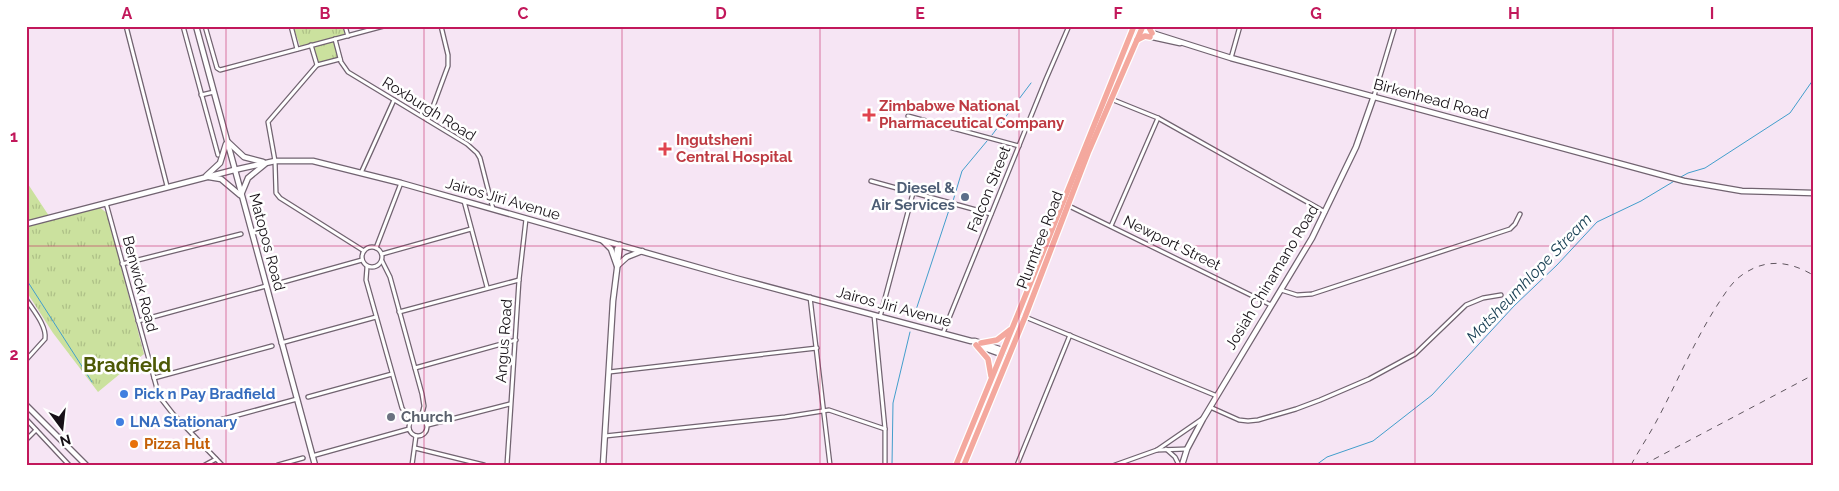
<svg xmlns="http://www.w3.org/2000/svg" width="1839" height="491" font-family="Raleway,sans-serif">
<style>
.grass{fill:url(#grass-tufts)}
.lines{fill:none;stroke-linecap:round;stroke-linejoin:round}
.stream{stroke:#429ecc;stroke-width:1}
.minor-casing{stroke:#716370;stroke-width:5.5}
.tertiary-casing{stroke:#716370;stroke-width:7}
.secondary-casing{stroke:#716370;stroke-width:7}
.trunk-casing{stroke:#fff;stroke-width:8}
.minor{stroke:#fff;stroke-width:3}
.tertiary{stroke:#fff;stroke-width:4.5}
.secondary{stroke:#fff;stroke-width:4.5}
.trunk{stroke:#f4a89e;stroke-width:5.5}
.rail{stroke:#615760;stroke-width:1;stroke-dasharray:6 6;stroke-linecap:butt}
.grid{fill:none;stroke:#c2185b;stroke-width:1;stroke-opacity:0.55}
.health-dot{fill:#e0444e;stroke:#fff;stroke-width:2}
.service-dot{fill:#5c6f8a;stroke:#fff;stroke-width:2}
.shop-dot{fill:#3f7fe0;stroke:#fff;stroke-width:2}
.worship-dot{fill:#6b7280;stroke:#fff;stroke-width:2}
.food-dot{fill:#e8710a;stroke:#fff;stroke-width:2}
.labels{text-anchor:middle;dominant-baseline:central;stroke-width:5;stroke-linejoin:round;paint-order:stroke}
.street-label{font-size:15px;fill:#171117;stroke:#fff}
.health-label{font-size:15px;font-weight:bold;fill:#be3a42;stroke:#fff;text-anchor:start}
.service-label{font-size:15px;font-weight:bold;fill:#4e5e75;stroke:#fff;text-anchor:end}
.shop-label{font-size:15px;font-weight:bold;fill:#366cbe;stroke:#fff;text-anchor:start}
.worship-label{font-size:15px;font-weight:bold;fill:#5b616d;stroke:#fff;text-anchor:start}
.food-label{font-size:15px;font-weight:bold;fill:#c56008;stroke:#fff;text-anchor:start}
.water-label{font-size:16px;font-style:italic;fill:#1a4155;stroke:#fff}
.district-label{font-size:20px;font-weight:bold;fill:#4d5906;stroke:#fff}
.neatline{fill:none;stroke:#c2185b;stroke-width:2}
.grid-label{font-size:16px;text-anchor:middle;font-weight:bold;fill:#c2185b}
</style>
<defs>
<pattern id="grass-tufts" width="24" height="20" patternUnits="userSpaceOnUse" patternTransform="scale(1.25)"><rect width="24" height="20" fill="#cbe19e"/><path d="M3 7l-1-3M5 7V3M7 7l1-3M15 17l-1-3M17 17v-4M19 17l1-3" fill="none" stroke="#aec087"/></pattern>
</defs>
<rect width="100%" height="100%" fill="#f6e5f4"/>
<g class="grass">
<path d="M 293,26 L 344,26 L 344,35 L 300,46 Z"/>
<path d="M 334,41 L 338,58 L 317,63 L 313,46 Z"/>
<path d="M 26,181 L 51,219 L 99,207 L 107,213 L 144,354 L 98,392 L 53,333 L 26,291 Z"/>
</g>
<g class="lines">
<g class="stream">
<path d="M 992,135 L 1031,83"/>
<path d="M 1679,178 L 1688,173 L 1705,168 L 1790,113 L 1813,80"/>
<path d="M 953,201 L 962,171 L 987,141"/>
<path d="M 26,279 L 92,382"/>
<path d="M 913,319 L 950,207"/>
<path d="M 892,465 L 893,403 L 910,332"/>
<path d="M 1316,465 L 1327,457 L 1373,441 L 1432,395 L 1514,306 L 1557,265 L 1597,222 L 1641,201 L 1676,180"/>
</g>
<g class="minor-casing">
<g id="minor">
<path d="M 126,26 L 167,186"/>
<path d="M 183,26 L 218,155"/>
<path d="M 205,26 L 217,68 L 220,70 L 384,26"/>
<path d="M 291,26 L 297,49"/>
<path d="M 345,26 L 348,36"/>
<path d="M 335,39 L 341,62 L 348,72 L 467,144 L 477,153 L 480,158 L 493,209"/>
<path d="M 311,45 L 317,65 L 268,122 L 275,161 L 276,193 L 280,198 L 364,251"/>
<path d="M 1231,58 L 1240,26"/>
<path d="M 317,65 L 340,59"/>
<path d="M 201,95 L 214,92"/>
<path d="M 1374,96 L 1395,26"/>
<path d="M 1106,97 L 1158,118 L 1325,212"/>
<path d="M 908,116 L 1019,146"/>
<path d="M 428,120 L 448,66 L 448,55 L 441,26"/>
<path d="M 361,173 L 394,100"/>
<path d="M 871,181 L 991,214"/>
<path d="M 464,201 L 487,287"/>
<path d="M 106,203 L 159,396 L 173,414 L 222,465"/>
<path d="M 1067,205 L 1271,305"/>
<path d="M 1111,226 L 1158,118"/>
<circle cx="372" cy="257" r="10"/>
<path d="M 376,248 L 401,183"/>
<path d="M 382,254 L 471,229"/>
<path d="M 382,261 L 390,277 L 422,394 L 424,406 L 421,418"/>
<path d="M 122,264 L 241,234"/>
<path d="M 367,267 L 366,280 L 402,408 L 411,421"/>
<path d="M 276,284 L 362,260"/>
<path d="M 1281,290 L 1297,295 L 1312,294 L 1510,229 L 1515,224 L 1520,214"/>
<path d="M 810,297 L 830,465"/>
<path d="M 26,299 C 33,310 47,326 45,339 L 26,360"/>
<path d="M 399,312 L 519,280"/>
<path d="M 1018,314 L 1217,396"/>
<path d="M 874,315 L 885,429 L 885,465"/>
<path d="M 880,317 L 913,193"/>
<path d="M 138,321 L 266,286"/>
<path d="M 943,333 L 1046,79 L 1069,26"/>
<path d="M 281,343 L 376,317"/>
<path d="M 415,368 L 516,340"/>
<path d="M 609,372 L 817,348"/>
<path d="M 154,378 L 272,346"/>
<path d="M 308,397 L 392,374"/>
<path d="M 1210,407 L 1239,420 L 1248,421 L 1258,420 L 1296,409 L 1320,400 L 1369,379 L 1415,354 L 1466,305 L 1483,298 L 1501,295"/>
<circle cx="418" cy="427" r="9"/>
<path d="M 26,419 L 69,465"/>
<path d="M 428,425 L 510,404"/>
<path d="M 191,431 L 205,424 L 297,399"/>
<path d="M 605,436 L 785,417 L 829,410 L 885,429"/>
<path d="M 26,440 L 36,430"/>
<path d="M 415,448 L 484,465"/>
<path d="M 1166,449 L 1175,457 L 1179,465"/>
<path d="M 1157,450 L 1187,449"/>
<path d="M 312,456 L 409,429"/>
<path d="M 205,465 L 216,459"/>
<path d="M 278,465 L 303,458"/>
<path d="M 412,465 L 416,436"/>
<path d="M 507,465 L 519,280 L 526,219"/>
<path d="M 1017,465 L 1070,335"/>
<path d="M 1115,465 L 1157,450 L 1202,419"/>
</g>
</g>
<g class="tertiary-casing">
<g id="tertiary">
<path d="M 1141,31 L 1152,33 L 1231,58 L 1684,181 L 1742,191 L 1813,193"/>
<path d="M 1148,36 L 1180,43"/>
<path d="M 616,260 L 617,249 L 620,245"/>
<path d="M 26,405 L 86,465"/>
<path d="M 603,465 L 613,301 L 620,245"/>
<path d="M 1182,465 L 1187,449 L 1203,419 L 1312,238 L 1356,147 L 1374,96"/>
</g>
</g>
<g class="secondary-casing">
<g id="secondary">
<path d="M 196,26 L 315,465"/>
<path d="M 228,142 L 244,157 L 263,162"/>
<path d="M 206,176 L 220,163 L 226,144"/>
<path d="M 209,177 L 221,179 L 240,195"/>
<path d="M 241,195 L 248,178 L 265,164"/>
<path d="M 26,224 L 234,170 L 275,161 L 313,161 L 401,183 L 735,278 L 971,341 L 975,341 L 999,349 L 1003,353"/>
<path d="M 603,241 L 611,249 L 617,266 L 627,257 L 642,251"/>
<path d="M 976,345 L 998,353 L 1003,353"/>
</g>
</g>
<g class="trunk-casing">
<g id="trunk">
<path d="M 1148,26 L 1152,33"/>
<path d="M 1137,40 L 1145,36 L 1150,37"/>
<path d="M 981,343 L 997,340 L 1010,330"/>
<path d="M 976,345 L 988,359 L 991,376"/>
<path d="M 956,465 L 1018,314 L 1134,26"/>
<path d="M 964,465 L 1025,317 L 1088,153 L 1143,26"/>
</g>
</g>
<use href="#minor" class="minor"/>
<use href="#tertiary" class="tertiary"/>
<use href="#secondary" class="secondary"/>
<use href="#trunk" class="trunk"/>
<g class="rail">
<path d="M 1631,465 C 1639,450 1648,437 1656,422 C 1677,383 1694,341 1718,304 C 1726,292 1733,280 1745,273 C 1768,258 1791,262 1813,275"/>
<path d="M 1643,465 L 1813,375"/>
</g>
</g>
<path class="grid" d="M 226,26 L 226,465M 424,26 L 424,465M 622,26 L 622,465M 820,26 L 820,465M 1019,26 L 1019,465M 1217,26 L 1217,465M 1415,26 L 1415,465M 1613,26 L 1613,465M 26,246 L 1813,246"/>
<g class="health-dot">
<path d="M866.5 107.5h5v5h5v5h-5v5h-5v-5h-5v-5h5z"/>
<path d="M662.5 141.5h5v5h5v5h-5v5h-5v-5h-5v-5h5z"/>
</g>
<circle class="service-dot" cx="965" cy="197" r="5"/>
<g class="shop-dot">
<circle cx="124" cy="394" r="5"/>
<circle cx="120" cy="422" r="5"/>
</g>
<circle class="worship-dot" cx="391" cy="417" r="5"/>
<circle class="food-dot" cx="134" cy="444" r="5"/>
<g class="labels">
<g class="street-label">
<text transform="translate(1431 99) rotate(15)">Birkenhead Road</text>
<text transform="translate(429 109) rotate(32)">Roxburgh Road</text>
<text transform="translate(989 189) rotate(-68)">Falcon Street</text>
<text transform="translate(503 199) rotate(16)">Jairos Jiri Avenue</text>
<text transform="translate(1040 240) rotate(-69)">Plumtree Road</text>
<text transform="translate(267 242) rotate(75)">Matopos Road</text>
<text transform="translate(1172 243) rotate(26)">Newport Street</text>
<text transform="translate(1272 277) rotate(-59)">Josiah Chinamano Road</text>
<text transform="translate(140 284) rotate(75)">Benwick Road</text>
<text transform="translate(894 307) rotate(15)">Jairos Jiri Avenue</text>
<text transform="translate(504 341) rotate(-86)">Angus Road</text>
</g>
<g class="health-label">
<text x="879" y="106">Zimbabwe National<tspan x="879" dy="17">Pharmaceutical Company</tspan></text>
<text x="676" y="140">Ingutsheni<tspan x="676" dy="17">Central Hospital</tspan></text>
</g>
<g class="service-label">
<text x="955" y="188">Diesel &amp;<tspan x="955" dy="17">Air Services</tspan></text>
</g>
<g class="shop-label">
<text x="134" y="394">Pick n Pay Bradfield</text>
<text x="130" y="422">LNA Stationary</text>
</g>
<g class="worship-label">
<text x="401" y="417">Church</text>
</g>
<g class="food-label">
<text x="144" y="444">Pizza Hut</text>
</g>
<g class="water-label">
<text transform="translate(1529 278) rotate(-46)">Matsheumhlope Stream</text>
</g>
<g class="district-label">
<text x="127" y="365">Bradfield</text>
</g>
</g>
<rect width="1839" height="491" fill="none" stroke="#ffffff" stroke-width="55"/>
<g transform="translate(62 428) rotate(165)" stroke="#ffffff" stroke-width="4" paint-order="stroke">
<path d="M0-4L9 19L0 12L-9 19Z" fill="#171117"/>
<text y="-8" font-size="14" font-weight="bold" text-anchor="middle" fill="#171117">N</text>
</g>
<rect x="28" y="28" width="1784" height="436" class="neatline"/>
<g class="grid-label">
<text x="127" y="19">A</text>
<text x="325" y="19">B</text>
<text x="523" y="19">C</text>
<text x="721" y="19">D</text>
<text x="920" y="19">E</text>
<text x="1118" y="19">F</text>
<text x="1316" y="19">G</text>
<text x="1514" y="19">H</text>
<text x="1712" y="19">I</text>
<text x="14" y="142">1</text>
<text x="14" y="360">2</text>
</g>
</svg>
